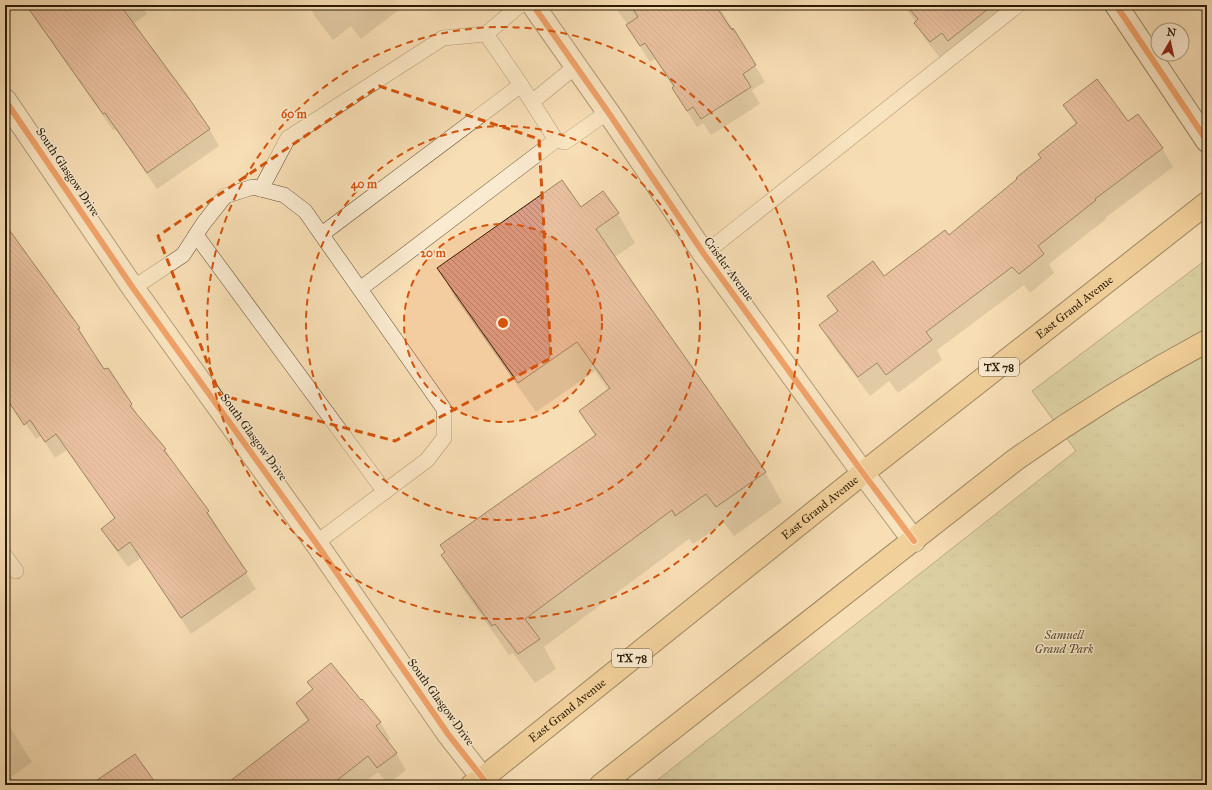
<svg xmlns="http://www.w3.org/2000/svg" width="1212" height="790" font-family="'IM FELL Great Primer',serif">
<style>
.grass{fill:url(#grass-tufts);stroke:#746e4a}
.shadow{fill:#0003}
.building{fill:url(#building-back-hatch);stroke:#2b1c05}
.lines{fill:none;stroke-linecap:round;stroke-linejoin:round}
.lane-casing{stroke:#5e4c31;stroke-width:16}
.street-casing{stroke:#5e4c31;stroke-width:24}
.secondary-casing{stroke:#2b1c05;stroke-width:24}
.primary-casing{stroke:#2b1c05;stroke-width:24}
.lane{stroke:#faeacf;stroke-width:15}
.street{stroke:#faeacf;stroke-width:22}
.secondary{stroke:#faeacf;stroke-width:22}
.primary{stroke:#ecbf7a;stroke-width:22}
.cycleway-casing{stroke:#faeacf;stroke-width:8}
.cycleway{stroke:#e8590c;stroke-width:6}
.marked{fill:none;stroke:#d5530b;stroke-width:3;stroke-dasharray:8 5;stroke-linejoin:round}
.ring{fill:none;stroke:#d5530b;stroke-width:2;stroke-dasharray:7 5}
.labels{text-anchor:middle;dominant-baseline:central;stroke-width:3;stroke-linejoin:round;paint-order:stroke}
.shield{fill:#faeacf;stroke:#695a42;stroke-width:1}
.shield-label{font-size:11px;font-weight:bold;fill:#2b1c05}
.street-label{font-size:12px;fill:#2b1c05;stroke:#faeacf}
.park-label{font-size:12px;font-style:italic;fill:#564e2e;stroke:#faeacf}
.centre{fill:#d5530b;stroke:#faeacf;stroke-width:2}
.ring-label{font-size:12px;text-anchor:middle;font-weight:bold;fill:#d5530b;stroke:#faeacf;stroke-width:3;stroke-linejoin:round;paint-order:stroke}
</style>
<defs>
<pattern id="grass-tufts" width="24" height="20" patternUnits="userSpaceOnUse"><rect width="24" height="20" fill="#bcc18e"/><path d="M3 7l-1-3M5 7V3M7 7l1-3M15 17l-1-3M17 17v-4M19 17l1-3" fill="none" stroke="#a2a579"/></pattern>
<pattern id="building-back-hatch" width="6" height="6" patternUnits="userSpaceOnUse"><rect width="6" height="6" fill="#da9e88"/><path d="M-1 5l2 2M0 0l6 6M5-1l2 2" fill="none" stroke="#b1806d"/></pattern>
</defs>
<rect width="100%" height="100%" fill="#f8deb5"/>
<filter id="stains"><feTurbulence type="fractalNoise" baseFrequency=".005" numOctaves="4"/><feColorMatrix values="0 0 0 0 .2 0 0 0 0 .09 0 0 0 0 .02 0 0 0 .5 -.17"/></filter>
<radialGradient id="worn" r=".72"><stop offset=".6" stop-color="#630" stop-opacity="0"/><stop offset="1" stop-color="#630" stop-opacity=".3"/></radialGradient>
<path class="grass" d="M 1207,259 L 1207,785 L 651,785 L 1076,451 L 1032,391 Z"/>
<g class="shadow">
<path d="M 26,5 L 141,5 L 147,14 L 133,24 L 187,98 L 210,130 L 219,146 L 157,189 L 116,129 L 113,130 Z"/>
<path d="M 309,5 L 405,5 L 361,39 L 351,26 L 333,40 L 316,18 Z"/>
<path d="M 613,5 L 718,5 L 765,82 L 752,90 L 760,104 L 711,135 L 703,123 L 697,127 L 683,105 L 674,88 L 655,59 L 650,62 L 637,42 L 628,25 Z"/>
<path d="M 903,5 L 1013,5 L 940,58 L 925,39 L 915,23 L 916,22 Z"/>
<path d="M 1064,105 L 1128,123 L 1162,148 L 1173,167 L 1105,218 L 1106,219 L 1049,264 L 1054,273 L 1030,293 L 1024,285 L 937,350 L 942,360 L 898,393 L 889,381 L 870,396 L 831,344 L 821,325 L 838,312 L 828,296 L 884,278 L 949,237 L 1042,159 L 1076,125 Z"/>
<path d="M 603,192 L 618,214 L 635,243 L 615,257 L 765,472 L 782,502 L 734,536 L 724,523 L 693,544 L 689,539 L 544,647 L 556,669 L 535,683 L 513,653 L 509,655 L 460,585 L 442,555 L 595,436 L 580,411 L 609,391 L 595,371 L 536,412 L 455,297 L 438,268 L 581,208 Z"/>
<path d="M 5,232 L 79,328 L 89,345 L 88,345 L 104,370 L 108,369 L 132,405 L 141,421 L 165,450 L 174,466 L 208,512 L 218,528 L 217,529 L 246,573 L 256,589 L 191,634 L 141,558 L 128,567 L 112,545 L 102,529 L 115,519 L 67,450 L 55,458 L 41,436 L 36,439 L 5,395 Z"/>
<path d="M 5,581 L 11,591 L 5,596 Z"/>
<path d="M 308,682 L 361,702 L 362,700 L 381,723 L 390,739 L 387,742 L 396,753 L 406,770 L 388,784 L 378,772 L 361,785 L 226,785 L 308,722 L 297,703 L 313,690 Z"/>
<path d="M 5,719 L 32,762 L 11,777 L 15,782 L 11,785 L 5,785 Z"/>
</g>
<g class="building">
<path d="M 26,5 L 120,5 L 188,97 L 210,129 L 147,173 L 105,113 L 103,114 Z"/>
<path d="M 630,5 L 715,5 L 732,30 L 733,28 L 756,65 L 743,74 L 751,87 L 701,119 L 693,107 L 687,111 L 672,88 L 674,86 L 645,43 L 640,46 L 626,25 L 638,17 Z"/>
<path d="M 906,5 L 993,5 L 948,41 L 942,33 L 930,42 L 914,23 L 918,19 Z"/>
<path d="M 1097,79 L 1128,121 L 1138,114 L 1163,148 L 1095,199 L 1096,200 L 1038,246 L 1044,254 L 1019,274 L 1012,267 L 926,332 L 932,340 L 886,375 L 877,363 L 858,377 L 819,325 L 838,311 L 827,296 L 873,261 L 884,276 L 945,230 L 949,235 L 1017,179 L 1016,178 L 1041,158 L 1038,154 L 1077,123 L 1063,105 Z"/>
<path d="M 562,180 L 581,207 L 603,191 L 619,213 L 596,229 L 642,296 L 766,472 L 716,507 L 706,494 L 675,516 L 672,510 L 525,619 L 540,639 L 518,654 L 495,624 L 492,626 L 441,555 L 445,552 L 440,545 L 596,435 L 579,411 L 610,388 L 577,342 L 518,383 L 437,268 Z"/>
<path d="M 5,224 L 80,328 L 78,329 L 104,369 L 108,368 L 132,404 L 130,406 L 166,449 L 164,450 L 209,511 L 207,513 L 247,572 L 181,618 L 130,542 L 118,551 L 101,529 L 115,518 L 56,434 L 45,442 L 30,420 L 24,425 L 5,396 Z"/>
<path d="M 331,663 L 361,700 L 362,699 L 381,722 L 376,726 L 397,753 L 377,768 L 368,756 L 331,785 L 225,785 L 309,720 L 296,703 L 313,689 L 307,682 Z"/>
<path d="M 135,754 L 157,785 L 90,785 Z"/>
</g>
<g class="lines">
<g class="lane-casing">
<g id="lane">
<path d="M 521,85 L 556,140 L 565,142 L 608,112"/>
<path d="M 532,102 L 576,66"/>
<path d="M 261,189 L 288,138 L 443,38 L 486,34 L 520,5"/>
<path d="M 322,234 L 521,85 L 486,34"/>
<path d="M 196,235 L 385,492"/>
<path d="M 704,254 L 1018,5"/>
<path d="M 133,288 L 183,255 L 203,224 L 225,196 L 253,187 L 284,195 L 305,211 L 444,409 L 444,438 L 427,460 L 316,543"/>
<path d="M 360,289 L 556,140"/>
<path d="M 5,556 L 16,571"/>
</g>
</g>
<g class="street-casing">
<g id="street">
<path d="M 533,5 L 608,112 L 704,254 L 863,473 L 914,541"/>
<path d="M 5,100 L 133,288 L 316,543 L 448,734 L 488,785"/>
</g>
</g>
<g class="secondary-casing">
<path id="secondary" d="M 1116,5 L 1207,141"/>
</g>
<g class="primary-casing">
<g id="primary">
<path id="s1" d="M 472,785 L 483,778 L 863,473 L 1207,203"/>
<path d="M 601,785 L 1015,460 C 1076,417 1140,377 1207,341"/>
</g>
</g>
<use href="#lane" class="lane"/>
<use href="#street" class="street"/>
<use href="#secondary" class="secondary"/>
<use href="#primary" class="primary"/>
<g class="cycleway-casing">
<g id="cycleway">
<path d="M 533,5 L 608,112 L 704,254 L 863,473 L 914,541"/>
<path d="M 1116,5 L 1207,141"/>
<path d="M 5,100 L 133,288 L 316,543 L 448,734 L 488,785"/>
</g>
</g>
<use href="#cycleway" class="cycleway"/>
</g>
<path d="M0 0H1212V790H0ZM 379,86 L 539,139 L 551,358 L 395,441 L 220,395 L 158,236 Z" fill="#f8deb5" fill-opacity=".55" fill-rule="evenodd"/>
<path class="marked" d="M 379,86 L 539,139 L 551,358 L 395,441 L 220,395 L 158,236 Z"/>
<circle cx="503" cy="323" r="99" fill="#d5530b" fill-opacity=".12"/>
<g class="ring">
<circle cx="503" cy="323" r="99"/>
<circle cx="503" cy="323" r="197"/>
<circle cx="503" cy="323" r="296"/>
</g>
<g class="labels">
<g class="shield">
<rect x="979" y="358" width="40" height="18" rx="3"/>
<rect x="612" y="649" width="40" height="18" rx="3"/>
</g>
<g class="shield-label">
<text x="999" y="367">TX 78</text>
<text x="632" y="658">TX 78</text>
</g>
<g class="street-label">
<text transform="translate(68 172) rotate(56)">South Glasgow Drive</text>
<text transform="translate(729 269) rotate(54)">Cristler Avenue</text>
<text stroke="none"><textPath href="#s1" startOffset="769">East Grand Avenue</textPath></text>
<text transform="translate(254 437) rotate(54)">South Glasgow Drive</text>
<text stroke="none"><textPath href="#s1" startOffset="445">East Grand Avenue</textPath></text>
<text transform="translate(441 702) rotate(54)">South Glasgow Drive</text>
<text stroke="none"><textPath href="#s1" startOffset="121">East Grand Avenue</textPath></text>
</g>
<g class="park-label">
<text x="1064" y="635">Samuell<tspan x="1064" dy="14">Grand Park</tspan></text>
</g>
</g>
<circle cx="503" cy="323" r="6" class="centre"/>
<g class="ring-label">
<text x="294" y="118">60 m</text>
<text x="364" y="188">40 m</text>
<text x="433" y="257">20 m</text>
</g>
<rect width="1212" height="790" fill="none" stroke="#f8deb5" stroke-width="20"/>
<rect x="6" y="6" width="1200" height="778" fill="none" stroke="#2b1c05" stroke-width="2"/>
<rect x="10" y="10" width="1192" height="770" fill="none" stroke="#2b1c05"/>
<g transform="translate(1170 42) rotate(9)"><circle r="19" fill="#faeacf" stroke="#a7987e"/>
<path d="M0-3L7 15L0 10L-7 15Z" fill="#8f2418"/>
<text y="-6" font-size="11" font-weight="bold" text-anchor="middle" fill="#2b1c05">N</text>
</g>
<rect width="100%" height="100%" filter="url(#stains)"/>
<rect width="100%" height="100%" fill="url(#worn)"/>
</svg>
